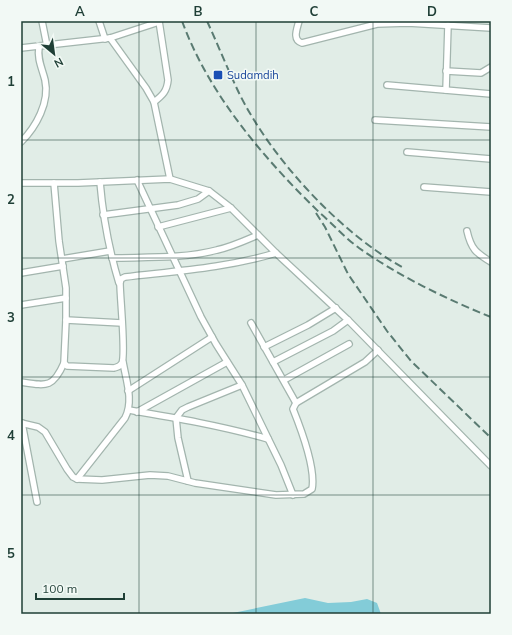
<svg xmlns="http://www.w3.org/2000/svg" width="512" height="635" font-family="Mulish,sans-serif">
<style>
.water{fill:#83ccd8}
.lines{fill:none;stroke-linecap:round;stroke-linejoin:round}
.minor-casing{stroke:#a3b5ae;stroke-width:8}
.minor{stroke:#fff;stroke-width:5.5}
.rail{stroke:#5a7b72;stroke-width:2;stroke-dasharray:8 4;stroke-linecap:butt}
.grid{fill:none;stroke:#1f3f36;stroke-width:1;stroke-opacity:0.55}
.transit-dot{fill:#1a4fb4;stroke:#f2f9f5;stroke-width:1.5}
.labels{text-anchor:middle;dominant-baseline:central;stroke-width:3;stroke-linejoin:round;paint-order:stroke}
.transit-label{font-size:11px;fill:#164399;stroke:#f2f9f5;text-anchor:start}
.neatline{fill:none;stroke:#1f3f36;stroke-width:1.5}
.grid-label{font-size:13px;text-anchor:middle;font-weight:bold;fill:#1f3f36}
</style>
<rect width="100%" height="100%" fill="#e1ede7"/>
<path class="water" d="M 305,598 L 328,603 L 351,602 L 367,599 L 377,603 L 381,614 L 228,614 Z"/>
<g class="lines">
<g class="minor-casing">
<g id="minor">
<path d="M 42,21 L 47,46"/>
<path d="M 99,21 L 105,39"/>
<path d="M 159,21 L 168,80 C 167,91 163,95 154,102 L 170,179"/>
<path d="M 299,21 C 297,29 292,40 302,43 L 377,24 L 408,23 L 491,28"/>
<path d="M 110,38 L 146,88 L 154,102"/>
<path d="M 21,48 L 110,38 L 159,22"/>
<path d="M 446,71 L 481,73 L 491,67"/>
<path d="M 387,85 L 491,94"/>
<path d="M 446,90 L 448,25"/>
<path d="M 375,120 L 491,127"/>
<path d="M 21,142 C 36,127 50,102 45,80 C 42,68 37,59 39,47"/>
<path d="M 407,152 L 491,159"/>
<path d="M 137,180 L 201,317 L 216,344 L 242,385 L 281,465 L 293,495"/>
<path d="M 100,182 C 103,217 109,250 119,283"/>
<path d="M 21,183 L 78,183 L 170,179 L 209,191 L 231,208 L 276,253 L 348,320 L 491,466"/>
<path d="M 54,183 L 59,241 L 66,288 L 66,320 L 64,363 L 67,366 L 114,368 C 117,367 120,367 122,363 C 126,354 120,297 120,283 L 121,279 L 125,277 C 176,271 226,268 276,253"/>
<path d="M 424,187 L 491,192"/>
<path d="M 103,215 L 178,205 L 198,199 L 209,191"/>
<path d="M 158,227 L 231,208"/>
<path d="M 467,231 C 471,249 476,253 491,262"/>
<path d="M 112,258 C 147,257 183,259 217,250 C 231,247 244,241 258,235"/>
<path d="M 62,259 L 110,251"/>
<path d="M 21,273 L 63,266"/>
<path d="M 21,305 L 66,298"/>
<path d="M 66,320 L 122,323"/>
<path d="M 251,323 L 296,403"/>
<path d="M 264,347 L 308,325 L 336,308"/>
<path d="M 273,362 L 333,331 L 348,320"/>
<path d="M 284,380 L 349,344"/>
<path d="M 21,382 C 47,386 53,388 64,363"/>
<path d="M 128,391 L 212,337"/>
<path d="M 129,410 C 176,418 222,426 268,439"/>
<path d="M 137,412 L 227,362"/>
<path d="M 21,423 L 38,427 L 45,432 L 67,469 L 73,477 L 77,479 L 102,480 L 150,475 L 168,476 L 195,483 L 276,495 L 304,494 L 312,489 C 316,469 301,429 293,409 L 296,403 L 365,362 L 378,350"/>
<path d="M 22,423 L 37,502"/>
<path d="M 77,479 L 125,418 C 134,401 126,380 123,362"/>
<path d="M 188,481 L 178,438 L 176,418 L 182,410 L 188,407 L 242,385"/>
</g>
</g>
<use href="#minor" class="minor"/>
<g class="rail">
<path d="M 182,21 C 209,95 265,160 321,214 C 334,225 345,238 359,248 C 397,275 448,300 491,317"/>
<path d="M 207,21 C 218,45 228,70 239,93 C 271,158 339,232 402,267"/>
<path d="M 316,213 L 325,227 L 348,274 L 387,331 L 411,361 L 491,438"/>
</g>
</g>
<path class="grid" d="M 139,21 L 139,614M 256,21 L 256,614M 373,21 L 373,614M 21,140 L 491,140M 21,258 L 491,258M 21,377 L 491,377M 21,495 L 491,495"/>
<rect class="transit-dot" x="213" y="70" width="10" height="10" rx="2"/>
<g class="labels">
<g class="transit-label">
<text x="227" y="75">Sudamdih</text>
</g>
</g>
<rect width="512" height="635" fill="none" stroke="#f2f9f5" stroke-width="44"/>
<g transform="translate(54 54) rotate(151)" stroke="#f2f9f5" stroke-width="3" paint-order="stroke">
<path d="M0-3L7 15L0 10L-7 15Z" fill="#1f3f36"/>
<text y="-6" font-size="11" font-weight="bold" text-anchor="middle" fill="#1f3f36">N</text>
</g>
<path d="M36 593v6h88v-6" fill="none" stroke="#1f3f36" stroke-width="2"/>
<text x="42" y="593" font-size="12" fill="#1f3f36" stroke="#f2f9f5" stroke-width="3" paint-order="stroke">100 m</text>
<rect x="22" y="22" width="468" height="591" class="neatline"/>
<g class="grid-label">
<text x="80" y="16">A</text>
<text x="198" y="16">B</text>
<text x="314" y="16">C</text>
<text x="432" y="16">D</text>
<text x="11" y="86">1</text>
<text x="11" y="204">2</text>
<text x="11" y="322">3</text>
<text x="11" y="440">4</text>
<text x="11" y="558">5</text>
</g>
</svg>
